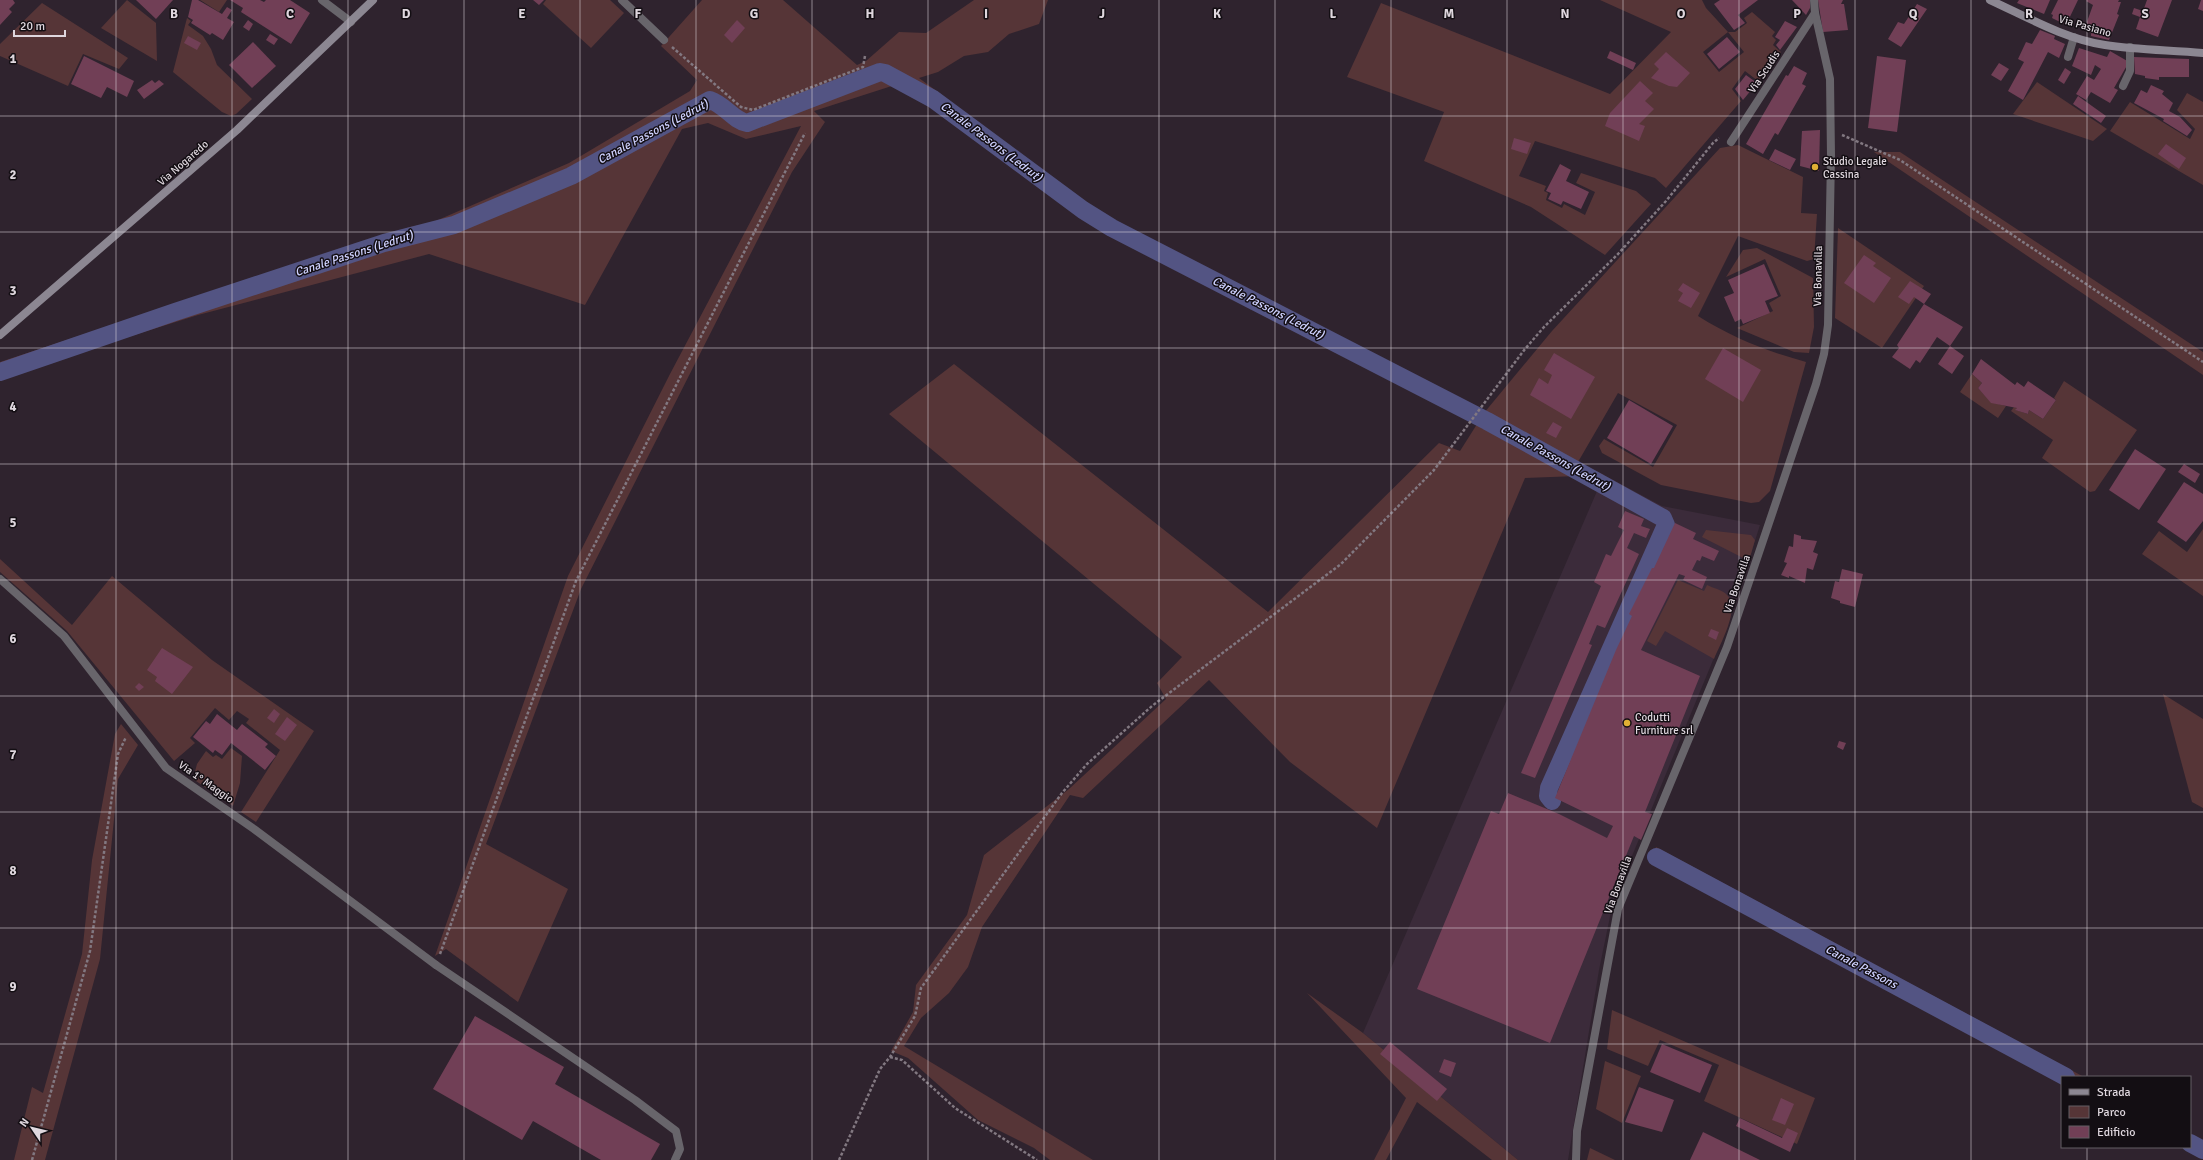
<svg xmlns="http://www.w3.org/2000/svg" width="2203" height="1160" font-family="Signika,sans-serif">
<style>
.built{fill:#3b2b3a}
.green{fill:#563537;fill-rule:evenodd}
.lines{fill:none;stroke-linecap:round;stroke-linejoin:round}
.canal{stroke:#535483;stroke-width:18}
.building{fill:#713f56}
.path{stroke:#827881;stroke-width:2.5;stroke-dasharray:3 2;stroke-linecap:butt}
.lane{stroke:#68656b;stroke-width:8}
.street{stroke:#68656b;stroke-width:8}
.secondary{stroke:#8c8792;stroke-width:8}
.grid{fill:none;stroke:#dfd7de;stroke-width:1;stroke-opacity:0.55}
.poi-dot{fill:#e0b034;stroke:#130e13;stroke-width:1.5}
.labels{text-anchor:middle;dominant-baseline:central;stroke-width:3;stroke-linejoin:round;paint-order:stroke}
.street-label{font-size:11px;fill:#dfd7de;stroke:#130e13}
.poi-label{font-size:11px;fill:#dfd7de;stroke:#130e13;text-anchor:start}
.water-label{font-size:12px;font-style:italic;fill:#cfd2ff;stroke:#130e13}
.grid-label{font-size:13px;text-anchor:middle;font-weight:bold;fill:#dfd7de;stroke:#130e13;stroke-width:3;stroke-linejoin:round;paint-order:stroke}
</style>
<rect width="100%" height="100%" fill="#2f232e"/>
<path class="built" d="M 1604,475 L 1662,506 L 1760,525 L 1730,619 L 1613,902 L 1599,970 L 1568,1160 L 1518,1160 L 1363,1033 Z"/>
<g class="green">
<path d="M 127,0 L 156,23 L 157,61 L 101,28 Z"/>
<path d="M 200,0 L 227,0 L 219,12 Z"/>
<path d="M 546,0 L 610,0 L 624,13 L 591,48 L 543,4 Z"/>
<path d="M 702,0 L 783,0 L 857,65 L 866,61 L 899,32 L 926,33 L 974,0 L 1048,0 L 1039,24 L 1009,34 L 988,52 L 964,56 L 938,72 L 919,78 L 1081,199 L 1117,223 L 1484,413 L 1552,331 L 1720,148 L 1738,145 L 1803,177 L 1801,213 L 1817,214 L 1814,259 L 1807,261 L 1738,236 L 1698,316 C 1733,338 1766,351 1806,362 L 1770,491 L 1759,502 L 1751,503 L 1661,485 L 1602,453 L 1599,446 L 1604,439 L 1653,467 L 1677,425 L 1618,393 L 1578,462 L 1604,475 L 1525,478 L 1377,828 L 1290,762 L 1209,680 L 1083,798 L 1070,795 L 982,927 L 968,967 L 949,993 L 921,1018 L 904,1046 L 1093,1160 L 1050,1160 L 1034,1148 L 978,1120 L 908,1058 L 891,1051 L 913,1012 L 916,985 L 967,915 L 984,855 L 1069,789 L 1166,699 L 1157,683 L 1182,657 L 889,414 L 954,364 L 1268,612 L 1439,443 L 1460,451 L 1479,421 L 1111,234 L 926,99 L 898,84 L 814,111 L 825,122 L 792,172 L 581,589 L 486,844 L 568,889 L 518,1002 L 446,949 L 435,956 L 568,576 L 670,374 L 801,126 L 746,139 L 708,123 L 682,129 L 585,305 L 429,254 L 198,315 L 0,377 L 0,362 L 410,227 L 431,223 L 569,163 L 690,91 L 697,80 L 661,46 Z"/>
<path d="M 1600,0 L 1702,0 L 1706,8 L 1728,32 L 1735,32 L 1747,23 L 1744,18 L 1752,12 L 1775,32 L 1772,36 L 1776,40 L 1773,45 L 1781,52 L 1758,81 L 1745,71 L 1732,89 L 1741,101 L 1666,188 L 1655,178 L 1535,141 L 1519,176 L 1546,186 L 1544,191 L 1548,193 L 1546,200 L 1562,208 L 1564,204 L 1585,215 L 1595,192 L 1576,183 L 1581,173 L 1636,191 L 1651,204 L 1605,255 L 1531,207 L 1424,161 L 1444,112 L 1347,77 L 1381,3 L 1610,94 L 1671,32 ZM 1728,32 L 1744,52 L 1719,72 L 1703,52 Z"/>
<path d="M 42,3 L 128,58 L 119,69 L 83,54 L 68,86 L 0,56 L 0,44 Z"/>
<path d="M 187,18 L 191,21 L 188,25 L 203,36 L 211,49 L 217,65 L 252,99 L 236,114 L 231,116 L 222,112 L 173,72 Z"/>
<path d="M 2037,82 L 2107,129 L 2093,141 L 2013,114 Z"/>
<path d="M 2187,93 L 2203,102 L 2203,185 L 2110,131 L 2130,102 L 2190,139 L 2195,129 L 2177,110 Z"/>
<path d="M 1874,152 L 1900,152 L 2203,352 L 2203,375 Z"/>
<path d="M 1838,228 L 1924,286 L 1882,348 L 1835,318 Z"/>
<path d="M 1757,248 L 1813,278 L 1814,327 L 1809,353 L 1794,352 L 1737,328 L 1773,311 L 1769,303 L 1781,296 L 1765,259 L 1726,277 L 1743,250 Z"/>
<path d="M 1972,374 L 1982,383 L 1978,388 L 1991,402 L 2006,406 L 1998,418 L 1960,392 Z"/>
<path d="M 2064,381 L 2137,430 L 2095,491 L 2090,492 L 2042,458 L 2053,440 L 2011,411 L 2014,407 L 2017,408 L 2016,410 L 2028,414 L 2029,410 L 2043,419 L 2056,400 L 2054,398 Z"/>
<path d="M 2203,529 L 2203,596 L 2142,554 L 2159,531 L 2187,552 Z"/>
<path d="M 1706,530 L 1751,535 L 1755,540 L 1749,561 L 1702,537 Z"/>
<path d="M 0,559 L 72,625 L 112,576 L 212,660 L 314,731 L 256,822 L 241,812 L 280,750 L 246,723 L 249,719 L 237,711 L 229,720 L 215,708 L 190,738 L 195,743 L 174,761 L 67,631 L 0,572 Z"/>
<path d="M 1678,580 L 1704,591 L 1707,585 C 1713,588 1723,590 1727,595 C 1741,608 1720,644 1714,659 L 1665,631 L 1656,646 L 1647,641 Z"/>
<path d="M 2163,694 L 2203,719 L 2203,808 L 2192,802 Z"/>
<path d="M 121,724 L 138,745 L 118,779 L 100,959 L 45,1160 L 14,1160 L 32,1087 L 43,1093 L 82,954 L 92,860 L 115,734 Z"/>
<path d="M 231,748 L 242,756 L 240,783 L 233,806 L 193,779 L 197,764 L 206,751 L 213,757 L 216,755 L 222,759 Z"/>
<path d="M 1656,847 L 2084,1077 L 2062,1077 L 2062,1080 L 1651,860 Z"/>
<path d="M 1307,993 L 1363,1033 L 1518,1160 L 1492,1160 L 1417,1102 L 1386,1160 L 1374,1160 L 1406,1098 Z"/>
<path d="M 1612,1010 L 1815,1098 L 1797,1144 L 1704,1101 L 1719,1065 L 1660,1040 L 1648,1066 L 1607,1049 Z"/>
<path d="M 1605,1061 L 1641,1076 L 1622,1123 L 1596,1109 Z"/>
<path d="M 2190,1134 L 2203,1141 L 2203,1155 L 2188,1147 L 2190,1147 Z"/>
<path d="M 1590,1148 L 1615,1160 L 1587,1160 Z"/>
</g>
<g class="lines">
<g class="canal">
<path d="M 0,372 L 175,312 L 384,243 L 454,225 L 571,176 L 710,100 C 725,105 733,120 747,123 L 880,72 L 885,73 L 933,99 L 1083,210 L 1112,228 L 1487,421 L 1663,518 L 1666,525 L 1549,788 L 1548,796 L 1552,801"/>
<path d="M 1656,857 L 2066,1077"/>
<path d="M 2190,1143 L 2203,1150"/>
</g>
</g>
<g class="building">
<path d="M 0,0 L 13,0 L 15,3 L 9,9 L 12,12 L 0,25 Z"/>
<path d="M 136,0 L 173,0 L 156,19 Z"/>
<path d="M 192,0 L 198,0 L 222,14 L 227,7 L 232,10 L 227,18 L 234,22 L 223,40 L 212,33 L 210,35 L 191,23 L 193,20 L 188,17 Z"/>
<path d="M 230,0 L 260,0 L 264,2 L 266,0 L 290,0 L 310,13 L 291,44 L 241,12 L 243,8 Z"/>
<path d="M 533,0 L 544,0 L 539,5 Z"/>
<path d="M 1720,0 L 1758,0 L 1738,15 L 1745,23 L 1734,30 L 1714,4 Z"/>
<path d="M 1792,0 L 1810,0 L 1810,8 L 1806,15 Z"/>
<path d="M 1818,0 L 1843,0 L 1841,4 L 1844,4 L 1848,30 L 1823,32 Z"/>
<path d="M 2019,0 L 2050,0 L 2044,14 L 2017,3 Z"/>
<path d="M 2058,0 L 2078,0 L 2066,25 L 2052,18 L 2053,15 L 2051,14 Z"/>
<path d="M 2087,0 L 2119,0 L 2118,2 L 2121,2 L 2117,14 L 2119,15 L 2109,40 L 2091,36 L 2091,33 L 2084,30 L 2093,5 L 2086,1 Z"/>
<path d="M 2147,0 L 2172,0 L 2158,37 L 2136,29 L 2140,17 L 2132,14 L 2134,8 L 2143,11 Z"/>
<path d="M 2201,0 L 2203,0 L 2203,11 L 2198,9 Z"/>
<path d="M 1917,4 L 1927,9 L 1901,47 L 1888,39 L 1898,22 L 1904,24 Z"/>
<path d="M 248,20 L 253,24 L 249,31 L 243,27 Z"/>
<path d="M 737,20 L 745,28 L 732,43 L 724,35 Z"/>
<path d="M 1785,21 L 1797,27 L 1780,50 L 1776,45 L 1780,40 L 1775,37 Z"/>
<path d="M 2040,30 L 2055,36 L 2054,39 L 2065,44 L 2059,58 L 2048,52 L 2023,100 L 2008,91 L 2024,62 L 2018,59 L 2026,42 L 2032,44 Z"/>
<path d="M 270,34 L 278,39 L 274,45 L 266,40 Z"/>
<path d="M 188,36 L 201,43 L 197,50 L 184,43 Z"/>
<path d="M 1727,37 L 1740,52 L 1719,69 L 1707,54 Z"/>
<path d="M 253,42 L 276,66 L 252,88 L 229,65 Z"/>
<path d="M 2079,48 L 2107,57 L 2110,51 L 2129,62 L 2114,88 L 2118,90 L 2110,103 L 2091,92 L 2086,100 L 2076,94 L 2087,76 L 2094,80 L 2101,69 L 2095,65 L 2091,75 L 2072,66 Z"/>
<path d="M 1610,51 L 1636,63 L 1633,70 L 1607,58 Z"/>
<path d="M 1666,52 L 1690,73 L 1677,87 L 1669,86 L 1651,78 L 1659,69 L 1654,64 Z"/>
<path d="M 84,56 L 134,81 L 127,97 L 107,87 L 101,98 L 71,84 Z"/>
<path d="M 1877,56 L 1906,60 L 1897,132 L 1868,128 Z"/>
<path d="M 2134,57 L 2189,59 L 2189,77 L 2159,77 L 2159,80 L 2145,78 L 2145,76 L 2135,74 Z"/>
<path d="M 1999,63 L 2009,69 L 2001,81 L 1991,75 Z"/>
<path d="M 1794,66 L 1807,73 L 1802,84 L 1806,86 L 1778,135 L 1775,133 L 1763,154 L 1746,144 L 1786,75 L 1788,76 Z"/>
<path d="M 2065,68 L 2071,72 L 2064,84 L 2058,80 Z"/>
<path d="M 1746,75 L 1757,83 L 1743,100 L 1735,89 Z"/>
<path d="M 152,80 L 155,83 L 159,80 L 164,84 L 144,99 L 137,90 Z"/>
<path d="M 1640,81 L 1653,93 L 1645,101 L 1654,109 L 1639,124 L 1645,126 L 1639,141 L 1605,126 L 1610,113 Z"/>
<path d="M 2151,85 L 2164,91 L 2162,94 L 2173,103 L 2169,111 L 2180,117 L 2192,130 L 2187,136 L 2163,121 L 2164,119 L 2134,103 L 2141,90 L 2147,93 Z"/>
<path d="M 2078,96 L 2106,116 L 2101,123 L 2073,104 Z"/>
<path d="M 1820,130 L 1819,171 L 1800,166 L 1802,131 Z"/>
<path d="M 1514,138 L 1531,143 L 1527,154 L 1511,149 Z"/>
<path d="M 2166,144 L 2186,158 L 2179,169 L 2158,154 Z"/>
<path d="M 1775,149 L 1796,159 L 1790,170 L 1769,160 Z"/>
<path d="M 1560,164 L 1571,170 L 1566,181 L 1589,192 L 1581,209 L 1563,201 L 1561,205 L 1548,199 L 1551,193 L 1546,191 Z"/>
<path d="M 1864,255 L 1876,263 L 1873,266 L 1891,278 L 1874,303 L 1844,283 Z"/>
<path d="M 1764,264 L 1778,296 L 1765,301 L 1770,313 L 1743,324 L 1741,319 L 1735,322 L 1724,297 L 1734,293 L 1728,280 Z"/>
<path d="M 1910,281 L 1931,294 L 1924,304 L 1914,297 L 1909,304 L 1898,297 Z"/>
<path d="M 1683,283 L 1700,293 L 1691,308 L 1678,301 L 1683,293 L 1678,290 Z"/>
<path d="M 1924,304 L 1963,327 L 1950,346 L 1937,337 L 1920,363 L 1916,360 L 1910,369 L 1892,357 L 1899,348 L 1897,345 Z"/>
<path d="M 1950,346 L 1964,356 L 1952,374 L 1938,364 Z"/>
<path d="M 1723,348 L 1761,370 L 1743,402 L 1705,379 Z"/>
<path d="M 1554,353 L 1595,377 L 1571,419 L 1530,395 L 1539,378 L 1548,384 L 1552,375 L 1544,370 Z"/>
<path d="M 1981,359 L 2015,385 L 2017,382 L 2024,387 L 2028,381 L 2056,400 L 2043,419 L 2029,410 L 2028,414 L 2015,410 L 2017,408 L 1991,403 L 1978,388 L 1982,383 L 1972,374 Z"/>
<path d="M 1629,400 L 1673,426 L 1651,464 L 1607,438 Z"/>
<path d="M 1553,422 L 1562,427 L 1556,438 L 1546,433 Z"/>
<path d="M 2135,449 L 2166,469 L 2139,510 L 2109,490 Z"/>
<path d="M 2184,464 L 2200,474 L 2195,483 L 2178,472 Z"/>
<path d="M 2184,482 L 2203,494 L 2203,521 L 2186,542 L 2157,522 Z"/>
<path d="M 1625,511 L 1644,519 L 1641,526 L 1650,529 L 1646,538 L 1634,533 L 1627,548 L 1639,554 L 1605,628 L 1597,625 L 1589,644 L 1592,645 L 1535,778 L 1521,773 L 1601,586 L 1594,582 L 1606,554 L 1611,556 L 1624,530 L 1618,527 Z"/>
<path d="M 1675,523 L 1696,533 L 1693,539 L 1719,551 L 1714,561 L 1702,556 L 1700,561 L 1697,560 L 1692,570 L 1707,577 L 1702,589 L 1683,580 L 1685,576 L 1679,574 L 1641,650 L 1700,676 L 1645,812 L 1652,814 L 1641,840 L 1634,836 L 1550,1043 L 1417,989 L 1491,811 L 1499,814 L 1508,793 L 1559,814 L 1607,838 L 1613,826 L 1555,798 L 1616,650 L 1632,616 L 1629,614 L 1652,568 L 1654,568 Z"/>
<path d="M 1794,534 L 1801,536 L 1801,539 L 1817,541 L 1813,552 L 1818,554 L 1813,570 L 1807,568 L 1805,583 L 1789,576 L 1789,578 L 1781,575 L 1787,563 L 1784,562 L 1789,546 L 1793,547 Z"/>
<path d="M 1842,569 L 1863,574 L 1855,607 L 1840,603 L 1840,601 L 1831,598 L 1835,581 L 1839,582 Z"/>
<path d="M 1711,629 L 1719,632 L 1716,640 L 1708,636 Z"/>
<path d="M 162,648 L 193,667 L 172,694 L 155,681 L 157,677 L 147,670 Z"/>
<path d="M 139,683 L 144,687 L 139,691 L 135,687 Z"/>
<path d="M 274,709 L 280,714 L 274,723 L 267,718 Z"/>
<path d="M 217,714 L 237,730 L 242,724 L 268,744 L 265,747 L 276,756 L 265,770 L 231,743 L 222,755 L 215,750 L 213,753 L 193,737 L 206,721 L 210,724 Z"/>
<path d="M 287,717 L 297,725 L 285,741 L 275,734 Z"/>
<path d="M 1839,741 L 1846,743 L 1843,750 L 1837,747 Z"/>
<path d="M 475,1016 L 564,1067 L 555,1084 L 660,1144 L 651,1160 L 601,1160 L 533,1121 L 522,1140 L 433,1089 Z"/>
<path d="M 1390,1042 L 1447,1089 L 1437,1101 L 1380,1054 Z"/>
<path d="M 1662,1044 L 1712,1065 L 1700,1093 L 1650,1072 Z"/>
<path d="M 1444,1059 L 1456,1063 L 1451,1077 L 1439,1072 Z"/>
<path d="M 1639,1087 L 1674,1100 L 1662,1132 L 1625,1122 Z"/>
<path d="M 1781,1098 L 1794,1104 L 1785,1125 L 1772,1120 Z"/>
<path d="M 1740,1118 L 1782,1138 L 1787,1128 L 1798,1133 L 1790,1152 L 1736,1126 Z"/>
<path d="M 1703,1132 L 1760,1160 L 1690,1160 Z"/>
</g>
<g class="lines">
<g class="path">
<path d="M 672,47 L 741,107 L 753,110 L 863,67 L 865,56"/>
<path d="M 1842,135 L 1900,160 L 2203,362"/>
<path d="M 440,954 L 576,581 L 805,133"/>
<path d="M 890,1057 L 902,1060 L 955,1108 L 1037,1160"/>
<path d="M 32,1160 L 90,951 L 118,754 L 126,737"/>
<path d="M 839,1160 L 880,1069 L 890,1057 L 915,1016 L 921,988 L 1062,793 L 1087,764 L 1152,706 L 1341,564 L 1434,470 L 1525,349 L 1544,327 L 1618,254 L 1666,201 L 1713,143 L 1719,138"/>
</g>
<g class="lane">
<path d="M 322,0 L 351,22"/>
<path d="M 2068,57 L 2074,37"/>
<path d="M 2123,86 L 2130,71 L 2130,47"/>
<path d="M 436,965 L 635,1100 L 676,1131 L 680,1149 L 675,1160"/>
</g>
<g class="street">
<path d="M 622,0 L 664,40"/>
<path d="M 1731,142 L 1815,13"/>
<path d="M 0,579 L 64,636 L 166,768 L 254,829 L 436,965"/>
<path d="M 1576,1160 L 1577,1131 L 1618,909 L 1727,647 L 1816,384 L 1824,354 L 1828,325 L 1831,156 L 1830,79 L 1815,13 L 1814,0"/>
</g>
<g class="secondary">
<path d="M 1990,0 C 2027,17 2065,39 2105,45 C 2137,50 2171,50 2203,53"/>
<path d="M 0,335 L 237,130 L 373,0"/>
</g>
</g>
<path class="grid" d="M 116,0 L 116,1160M 232,0 L 232,1160M 348,0 L 348,1160M 464,0 L 464,1160M 580,0 L 580,1160M 696,0 L 696,1160M 812,0 L 812,1160M 928,0 L 928,1160M 1044,0 L 1044,1160M 1159,0 L 1159,1160M 1275,0 L 1275,1160M 1391,0 L 1391,1160M 1507,0 L 1507,1160M 1623,0 L 1623,1160M 1739,0 L 1739,1160M 1855,0 L 1855,1160M 1971,0 L 1971,1160M 2087,0 L 2087,1077M 0,116 L 2203,116M 0,232 L 2203,232M 0,348 L 2203,348M 0,464 L 2203,464M 0,580 L 2203,580M 0,696 L 2203,696M 0,812 L 2203,812M 0,928 L 2203,928M 0,1044 L 2203,1044M 2087,1147 L 2087,1160"/>
<g class="poi-dot">
<circle cx="1815" cy="167" r="4"/>
<circle cx="1627" cy="723" r="4"/>
</g>
<g class="labels">
<g class="street-label">
<text transform="translate(2085 26) rotate(16)">Via Pasiano</text>
<text transform="translate(1764 72) rotate(-57)">Via Scudis</text>
<text transform="translate(183 163) rotate(-41)">Via Nogaredo</text>
<text transform="translate(1818 276) rotate(-89)">Via Bonavilla</text>
<text transform="translate(1737 584) rotate(-71)">Via Bonavilla</text>
<text transform="translate(206 782) rotate(35)">Via 1° Maggio</text>
<text transform="translate(1618 885) rotate(-70)">Via Bonavilla</text>
</g>
<g class="poi-label">
<text x="1823" y="161">Studio Legale<tspan x="1823" dy="13">Cassina</tspan></text>
<text x="1635" y="717">Codutti<tspan x="1635" dy="13">Furniture srl</tspan></text>
</g>
<g class="water-label">
<text transform="translate(653 132) rotate(-28)">Canale Passons (Ledrut)</text>
<text transform="translate(991 142) rotate(37)">Canale Passons (Ledrut)</text>
<text transform="translate(354 254) rotate(-18)">Canale Passons (Ledrut)</text>
<text transform="translate(1268 308) rotate(27)">Canale Passons (Ledrut)</text>
<text transform="translate(1555 458) rotate(29)">Canale Passons (Ledrut)</text>
<text transform="translate(1861 967) rotate(28)">Canale Passons</text>
</g>
</g>
<g class="grid-label">
<text x="174" y="18">B</text>
<text x="290" y="18">C</text>
<text x="406" y="18">D</text>
<text x="522" y="18">E</text>
<text x="638" y="18">F</text>
<text x="754" y="18">G</text>
<text x="870" y="18">H</text>
<text x="986" y="18">I</text>
<text x="1102" y="18">J</text>
<text x="1217" y="18">K</text>
<text x="1333" y="18">L</text>
<text x="1449" y="18">M</text>
<text x="1565" y="18">N</text>
<text x="1681" y="18">O</text>
<text x="1797" y="18">P</text>
<text x="1913" y="18">Q</text>
<text x="2029" y="18">R</text>
<text x="2145" y="18">S</text>
<text x="13" y="63">1</text>
<text x="13" y="179">2</text>
<text x="13" y="295">3</text>
<text x="13" y="411">4</text>
<text x="13" y="527">5</text>
<text x="13" y="643">6</text>
<text x="13" y="759">7</text>
<text x="13" y="875">8</text>
<text x="13" y="991">9</text>
</g>
<rect x="2061" y="1076" width="130" height="72" fill="#130e13" stroke="#655e64"/>
<rect x="2069" y="1089" width="20" height="6" fill="#8c8792" stroke="#655e64"/>
<text x="2097" y="1096" font-size="12" fill="#dfd7de">Strada</text>
<rect x="2069" y="1106" width="20" height="12" fill="#563537" stroke="#655e64"/>
<text x="2097" y="1116" font-size="12" fill="#dfd7de">Parco</text>
<rect x="2069" y="1126" width="20" height="12" fill="#713f56" stroke="#655e64"/>
<text x="2097" y="1136" font-size="12" fill="#dfd7de">Edificio</text>
<g transform="translate(32 1128) rotate(305)" stroke="#130e13" stroke-width="3" paint-order="stroke">
<path d="M0-3L7 15L0 10L-7 15Z" fill="#dfd7de"/>
<text y="-6" font-size="11" font-weight="bold" text-anchor="middle" fill="#dfd7de">N</text>
</g>
<path d="M14 30v6h51v-6" fill="none" stroke="#dfd7de" stroke-width="2"/>
<text x="20" y="30" font-size="12" fill="#dfd7de" stroke="#130e13" stroke-width="3" paint-order="stroke">20 m</text>
</svg>
